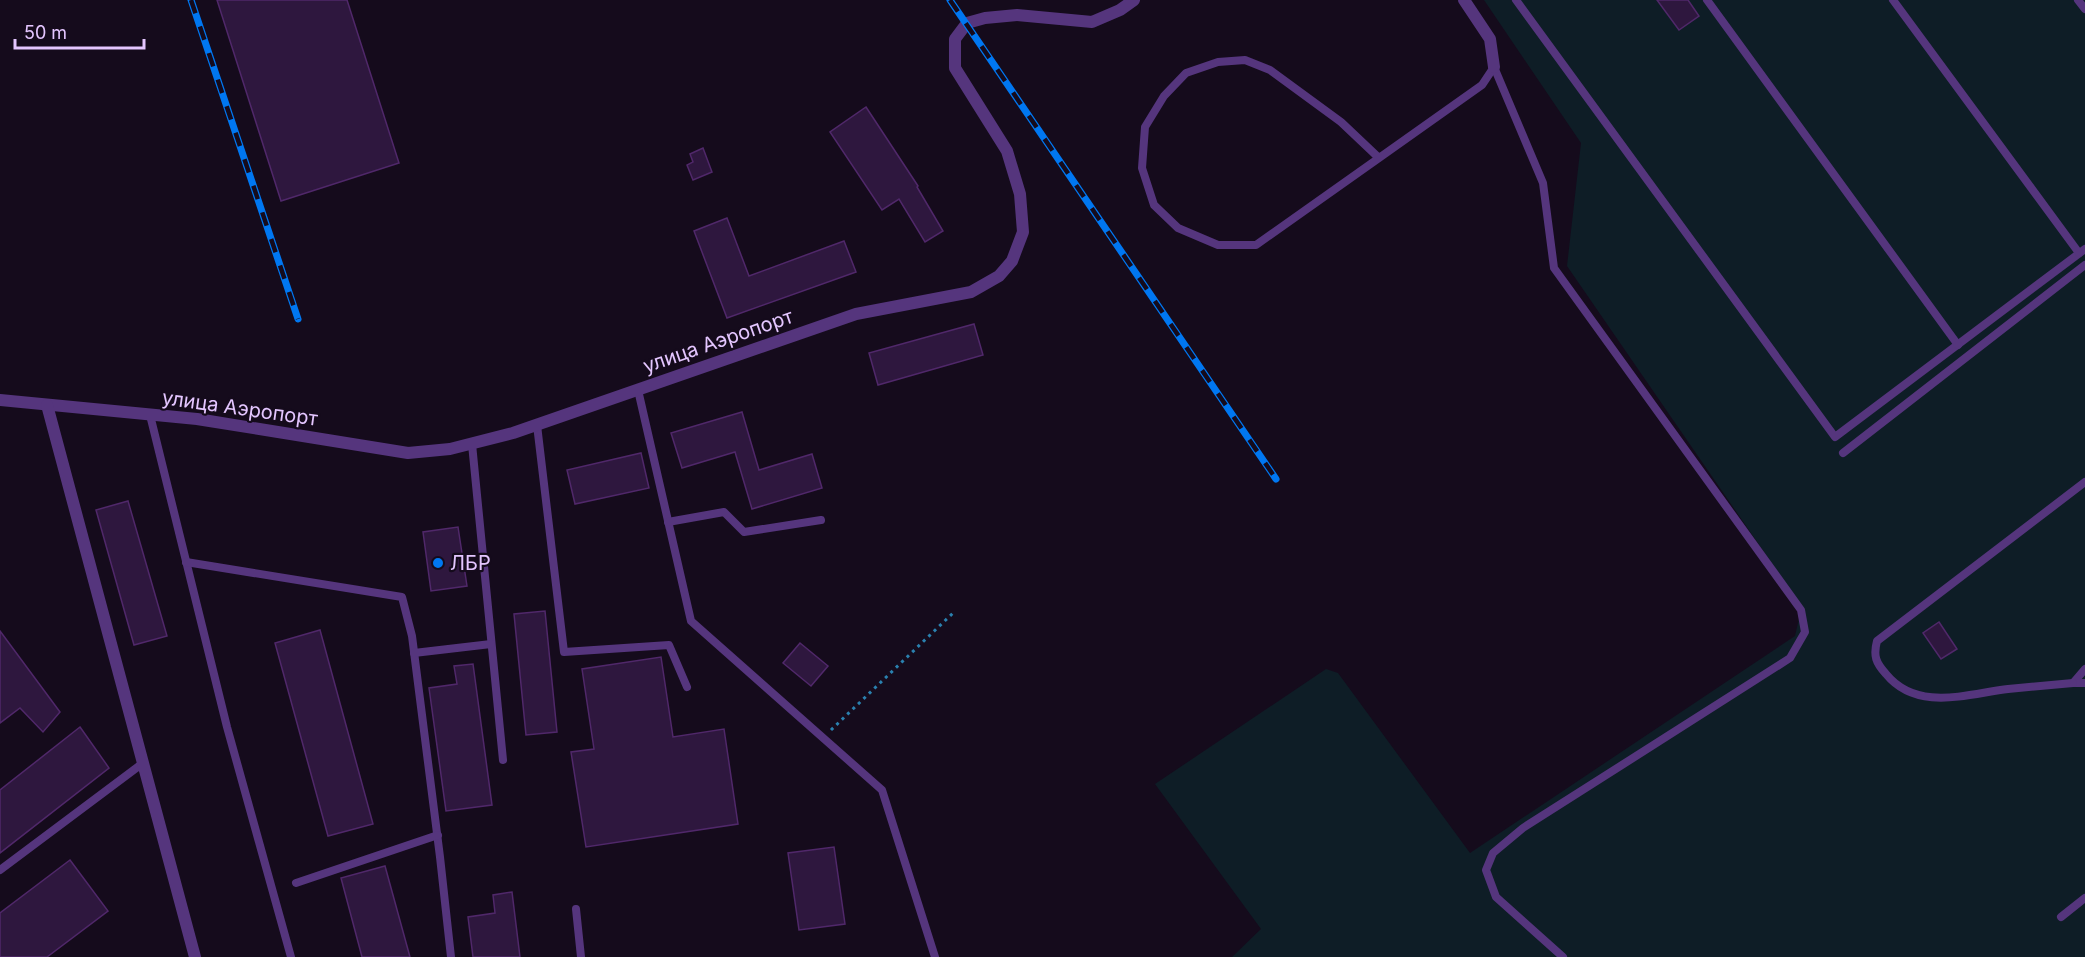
<svg xmlns="http://www.w3.org/2000/svg" width="2085" height="957" font-family="Inter,sans-serif">
<style>
.green{fill:#0e1d26}
.building{fill:#2e173e;stroke:#50286a;stroke-width:1.5}
.lines{fill:none;stroke-linecap:round;stroke-linejoin:round}
.path{stroke:#2a81af;stroke-width:3;stroke-dasharray:3 4.5;stroke-linecap:butt}
.lane{stroke:#55357d;stroke-width:8}
.street{stroke:#55357d;stroke-width:12}
.rail-casing{stroke:#0077f1;stroke-width:7}
.rail{stroke:#150b1c;stroke-width:4.5;stroke-dasharray:14;stroke-linecap:butt}
.poi-dot{fill:#0077f1;stroke:#150b1c;stroke-width:2}
.labels{text-anchor:middle;dominant-baseline:central;stroke-width:4.5;stroke-linejoin:round;paint-order:stroke}
.street-label{font-size:20px;fill:#e4c6ff;stroke:#150b1c}
.poi-label{font-size:20px;fill:#e4c6ff;stroke:#150b1c;text-anchor:start}
</style>
<rect width="100%" height="100%" fill="#150b1c"/>
<path class="green" d="M 1484,0 L 2085,0 L 2085,957 L 1232,957 L 1261,929 L 1155,784 L 1326,669 L 1338,673 L 1470,853 L 1795,636 L 1801,610 L 1804,610 L 1567,266 L 1581,143 Z"/>
<g class="building">
<path d="M 217,0 L 347,0 L 399,163 L 281,201 Z"/>
<path d="M 1657,0 L 1688,0 L 1699,16 L 1679,30 Z"/>
<path d="M 866,107 L 918,186 L 917,187 L 943,231 L 925,242 L 899,199 L 882,210 L 830,132 Z"/>
<path d="M 703,148 L 712,172 L 693,180 L 687,165 L 693,162 L 690,154 Z"/>
<path d="M 727,218 L 749,276 L 844,241 L 856,272 L 727,318 L 694,231 Z"/>
<path d="M 974,324 L 983,355 L 878,385 L 869,353 Z"/>
<path d="M 742,412 L 759,470 L 812,454 L 822,488 L 752,509 L 735,452 L 682,468 L 671,433 Z"/>
<path d="M 641,453 L 649,488 L 575,504 L 567,470 Z"/>
<path d="M 128,501 L 167,636 L 134,645 L 96,510 Z"/>
<path d="M 458,527 L 467,586 L 431,591 L 423,532 Z"/>
<path d="M 545,611 L 557,732 L 526,735 L 514,614 Z"/>
<path d="M 1939,622 L 1957,649 L 1941,659 L 1923,633 Z"/>
<path d="M 320,630 L 373,824 L 328,836 L 275,643 Z"/>
<path d="M 0,631 L 60,712 L 43,732 L 20,708 L 0,723 Z"/>
<path d="M 800,643 L 828,666 L 811,686 L 783,663 Z"/>
<path d="M 661,657 L 673,737 L 724,729 L 738,824 L 586,847 L 571,752 L 594,749 L 582,669 Z"/>
<path d="M 473,664 L 492,805 L 446,811 L 429,688 L 457,684 L 454,666 Z"/>
<path d="M 80,727 L 109,768 L 0,853 L 0,790 Z"/>
<path d="M 834,847 L 845,924 L 799,930 L 788,853 Z"/>
<path d="M 70,860 L 108,911 L 47,957 L 0,957 L 0,913 Z"/>
<path d="M 385,866 L 410,957 L 362,957 L 341,878 Z"/>
<path d="M 512,892 L 520,957 L 473,957 L 468,917 L 495,913 L 493,895 Z"/>
</g>
<g class="lines">
<path class="path" d="M 831,730 L 953,613"/>
<g class="lane">
<path d="M 1516,0 L 1835,437 L 2085,249"/>
<path d="M 1707,0 L 1958,345"/>
<path d="M 1893,0 L 2079,253"/>
<path d="M 2078,0 L 2085,9"/>
<path d="M 1494,67 L 1543,183 L 1554,268 L 1801,610 L 1805,632 L 1790,658 L 1523,828 L 1493,853 L 1486,870 L 1496,897 L 1563,957"/>
<path d="M 1379,158 L 1341,122 L 1270,70 L 1245,60 L 1218,62 L 1186,73 L 1164,96 L 1145,127 L 1142,168 L 1154,205 L 1178,228 L 1218,245 L 1256,245 L 1379,158 L 1482,85 L 1494,67"/>
<path d="M 638,390 L 691,621 L 882,790 L 935,957"/>
<path d="M 150,415 L 227,727 L 291,957"/>
<path d="M 537,425 L 564,652 L 669,645 L 687,687"/>
<path d="M 472,444 L 503,760"/>
<path d="M 1843,453 L 2085,265"/>
<path d="M 668,522 L 724,512 L 744,532 L 821,520"/>
<path d="M 186,562 L 402,597 L 412,636 L 440,857 L 451,957"/>
<path d="M 414,653 L 491,644"/>
<path d="M 2085,669 L 2073,683 L 2085,683"/>
<path d="M 2073,683 C 2051,685 2029,687 2008,689 C 1967,694 1917,712 1886,674 C 1876,663 1873,656 1877,641 L 2085,482"/>
<path d="M 0,870 L 143,763"/>
<path d="M 296,883 L 438,835"/>
<path d="M 576,909 L 581,957"/>
<path d="M 2061,917 L 2085,898"/>
</g>
<g class="street">
<path d="M 1464,0 L 1490,39 L 1494,67"/>
<path d="M 0,400 L 197,419 L 408,453 L 450,449 L 513,433 L 856,314 L 971,292 L 999,276 L 1012,261 L 1023,232 L 1020,194 L 1007,151 L 955,68 L 955,39 L 967,23 L 985,18 L 1017,15 L 1092,22 L 1120,10 L 1134,0"/>
<path d="M 47,405 L 195,957"/>
</g>
<g class="rail-casing">
<g id="rail">
<path d="M 191,0 L 298,319"/>
<path d="M 950,0 L 1276,479"/>
</g>
</g>
<use href="#rail" class="rail"/>
</g>
<circle class="poi-dot" cx="438" cy="563" r="6"/>
<g class="labels">
<g class="street-label">
<text transform="translate(718 341) rotate(-19)">улица Аэропорт</text>
<text transform="translate(240 408) rotate(8)">улица Аэропорт</text>
</g>
<g class="poi-label">
<text x="450" y="563">ЛБР</text>
</g>
</g>
<path d="M15 39v9h129v-9" fill="none" stroke="#e4c6ff" stroke-width="3"/>
<text x="24" y="39" font-size="18" fill="#e4c6ff" stroke="#150b1c" stroke-width="4.5" paint-order="stroke">50 m</text>
</svg>
